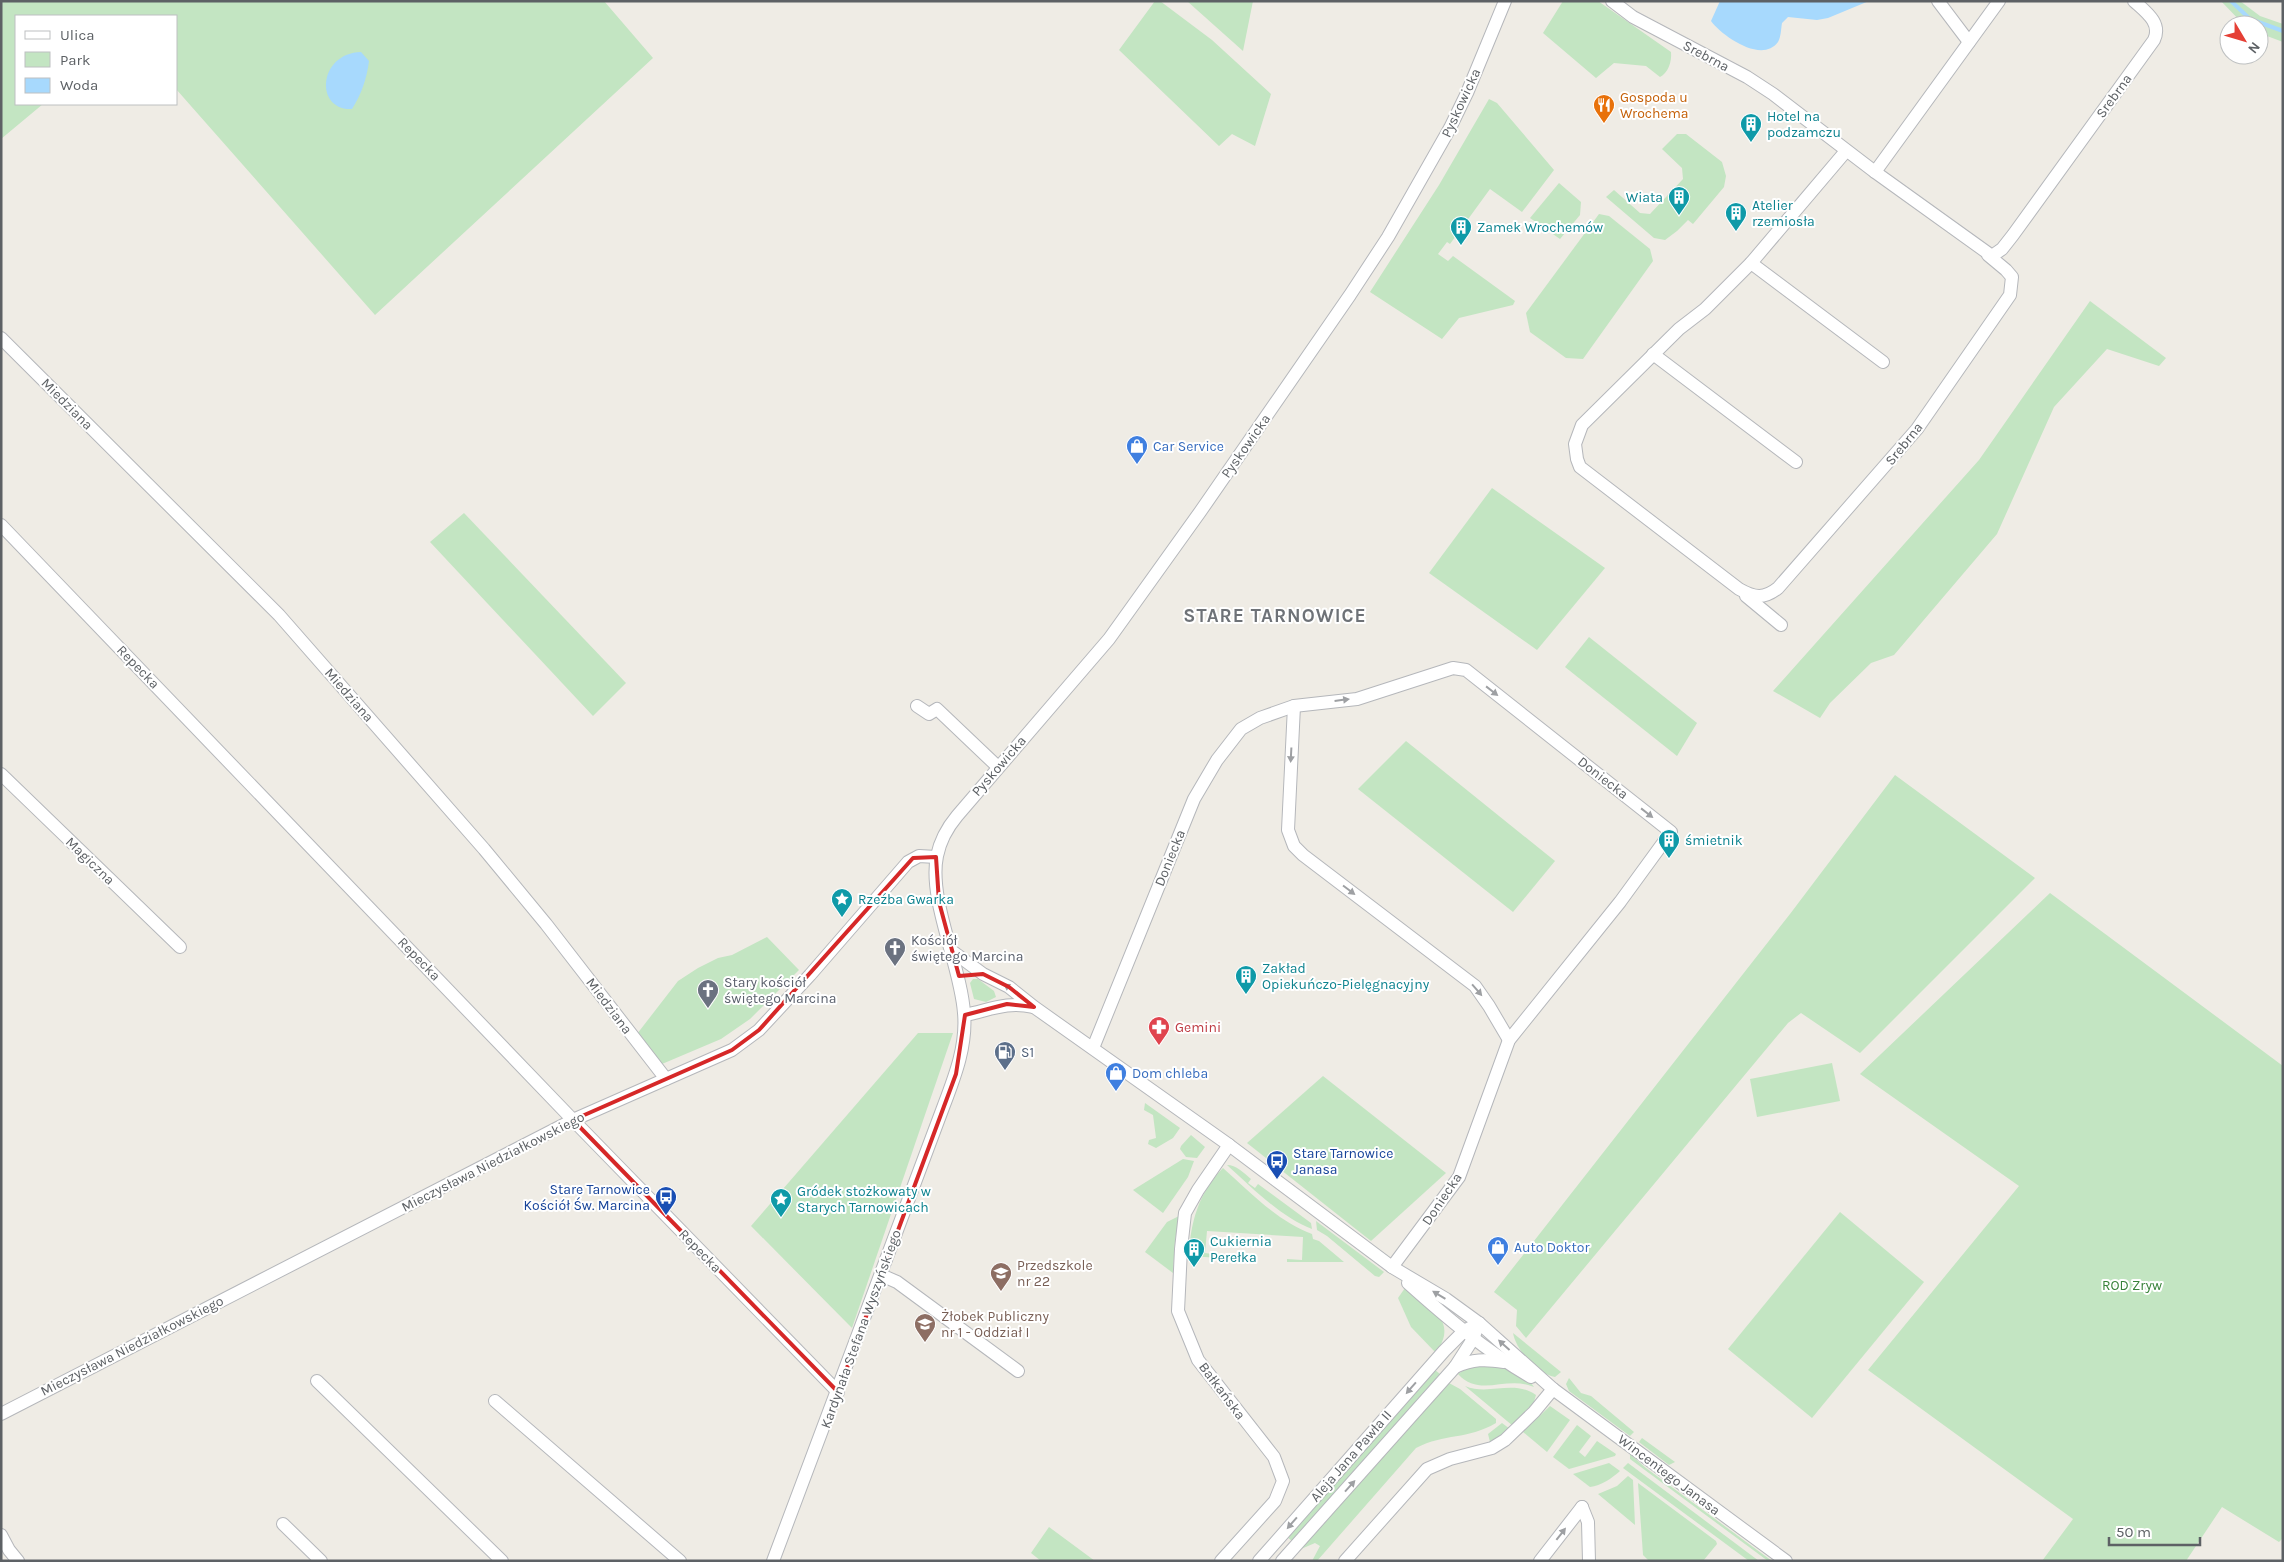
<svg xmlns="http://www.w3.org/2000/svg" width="2284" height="1562" font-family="Karla,sans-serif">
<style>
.green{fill:#c3e5c2}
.water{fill:#a7d9fd}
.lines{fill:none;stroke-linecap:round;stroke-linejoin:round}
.stream{stroke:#a7d9fd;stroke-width:4}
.minor-casing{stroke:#b5b7bb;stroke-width:14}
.minor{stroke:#fff;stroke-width:12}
.oneway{fill:#9ea0a3}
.marked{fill:none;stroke:#d62828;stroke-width:4;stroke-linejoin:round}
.labels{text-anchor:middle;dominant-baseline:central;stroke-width:4;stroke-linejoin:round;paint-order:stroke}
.street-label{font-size:14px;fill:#5d6165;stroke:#fff}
.food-label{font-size:14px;fill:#c56008;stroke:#fff;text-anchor:start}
.culture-label{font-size:14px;fill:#0d838f;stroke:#fff;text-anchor:start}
.shop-label{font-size:14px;fill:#366cbe;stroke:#fff;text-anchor:start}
.worship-label{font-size:14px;fill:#5b616d;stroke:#fff;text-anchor:start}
.health-label{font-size:14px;fill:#be3a42;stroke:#fff;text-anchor:start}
.service-label{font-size:14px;fill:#4e5e75;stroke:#fff;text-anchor:start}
.transit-label{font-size:14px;fill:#164399;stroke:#fff;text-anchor:start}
.education-label{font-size:14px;fill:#785e54;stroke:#fff;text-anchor:start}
.park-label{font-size:14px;fill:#378239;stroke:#fff}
.district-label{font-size:19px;font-weight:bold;letter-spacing:1px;fill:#6e7277;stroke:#fff}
</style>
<rect width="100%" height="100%" fill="#efece5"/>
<g class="green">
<path d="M 1,1 L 604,1 L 653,58 L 375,315 L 176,89 L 176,16 L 16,16 L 16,104 L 43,104 L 1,139 Z"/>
<path d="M 1155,1 L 1160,1 L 1212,40 L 1271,94 L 1255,146 L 1232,134 L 1219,146 L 1119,50 Z"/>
<path d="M 1187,1 L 1253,1 L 1243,51 Z"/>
<path d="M 1563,1 L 1598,1 L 1671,52 C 1672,62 1668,73 1660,77 L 1646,66 L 1614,63 L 1596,78 L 1543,33 Z"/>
<path d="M 2221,1 L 2240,1 L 2260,16 L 2283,24 L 2283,42 L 2259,33 L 2259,25 L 2244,25 Z"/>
<path d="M 1489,99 L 1497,103 L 1554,170 L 1522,212 L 1490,189 L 1450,244 L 1447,242 L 1438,254 L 1448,261 L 1453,256 L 1515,301 L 1513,305 L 1459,318 L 1442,339 L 1370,292 L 1439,185 Z"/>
<path d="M 1677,134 L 1686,134 L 1722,162 L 1726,176 L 1724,187 L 1693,224 L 1688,220 L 1677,231 L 1665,240 L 1654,238 L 1606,197 L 1614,190 L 1640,213 L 1650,214 L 1683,179 L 1682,168 L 1662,149 Z"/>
<path d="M 1559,183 L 1581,202 L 1580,215 L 1560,239 L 1530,218 Z"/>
<path d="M 1599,214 L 1609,216 L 1650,249 L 1653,261 L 1583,359 L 1566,358 L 1530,332 L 1526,313 Z"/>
<path d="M 2090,301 L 2166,358 L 2159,366 L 2107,349 L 2054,407 L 1997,534 L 1894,655 L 1871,663 L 1830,703 L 1820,718 L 1773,691 L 1979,460 Z"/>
<path d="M 1492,488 L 1605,568 L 1537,650 L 1429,573 Z"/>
<path d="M 464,513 L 626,683 L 593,716 L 430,542 Z"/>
<path d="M 1589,637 L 1697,723 L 1677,756 L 1565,667 Z"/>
<path d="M 1406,741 L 1555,861 L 1513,912 L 1358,789 Z"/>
<path d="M 1895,775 L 2035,878 L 1860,1053 L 1801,1013 L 1788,1023 L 1526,1338 L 1516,1326 L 1517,1310 L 1494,1292 L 1790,914 Z"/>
<path d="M 2050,893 L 2283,1066 L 2283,1538 L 2279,1542 L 2222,1507 L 2186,1561 L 2042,1561 L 2073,1519 L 1868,1370 L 2019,1186 L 1860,1074 Z"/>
<path d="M 767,937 L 799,970 L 750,1019 L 721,1039 L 662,1064 L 637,1034 L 678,981 L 698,968 L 718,958 L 732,955 Z"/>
<path d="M 978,979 L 994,991 L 996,997 L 986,1002 L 974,999 L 970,983 L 973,979 Z"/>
<path d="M 918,1033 L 953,1033 L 852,1328 L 751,1226 Z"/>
<path d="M 1832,1063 L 1840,1101 L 1757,1117 L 1750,1079 Z"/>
<path d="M 1323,1076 L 1446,1173 L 1371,1241 L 1247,1143 Z"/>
<path d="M 1145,1103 L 1180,1128 L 1173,1138 L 1156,1148 L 1148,1144 L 1149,1140 L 1156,1138 L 1153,1115 L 1144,1110 Z"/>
<path d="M 1191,1135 L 1205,1147 L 1197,1158 L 1186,1157 L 1180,1149 L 1181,1146 Z"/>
<path d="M 1183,1159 L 1194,1161 L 1188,1177 L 1163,1213 L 1133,1190 Z"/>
<path d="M 1227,1165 C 1236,1165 1244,1173 1251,1179 L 1248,1183 L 1255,1188 L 1258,1184 L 1311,1223 L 1312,1229 C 1282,1218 1251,1187 1227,1165 Z"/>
<path d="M 1223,1168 C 1249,1191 1278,1222 1312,1234 L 1313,1239 L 1319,1241 L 1344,1262 L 1287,1262 L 1287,1259 L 1302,1260 L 1303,1237 L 1207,1231 L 1205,1253 L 1220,1255 L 1220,1258 L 1189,1256 C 1190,1223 1199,1192 1223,1168 Z"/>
<path d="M 1840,1212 L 1924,1282 L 1812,1418 L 1728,1349 Z"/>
<path d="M 1179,1216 L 1175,1241 L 1173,1273 L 1145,1252 L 1167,1222 Z"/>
<path d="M 1316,1221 L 1384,1272 L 1379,1277 L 1375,1276 L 1327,1236 L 1317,1230 Z"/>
<path d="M 1405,1288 L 1441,1319 C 1448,1332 1443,1342 1436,1353 L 1411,1327 L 1398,1298 Z"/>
<path d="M 1513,1333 L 1561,1372 L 1555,1377 C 1537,1374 1516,1350 1513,1333 Z"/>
<path d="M 1498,1363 L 1531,1383 L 1534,1387 C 1506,1375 1480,1398 1458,1374 L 1469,1367 Z"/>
<path d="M 1435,1370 L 1440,1374 L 1292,1541 L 1286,1536 Z"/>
<path d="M 1569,1378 L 1581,1393 L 1591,1396 L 1634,1432 L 1630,1436 L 1569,1391 L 1566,1384 Z"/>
<path d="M 1449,1383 L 1460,1389 L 1496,1419 L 1496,1423 C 1467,1440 1445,1433 1416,1448 L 1317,1561 L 1312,1561 L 1320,1546 L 1315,1543 L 1301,1549 Z"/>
<path d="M 1465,1386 C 1489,1396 1513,1379 1536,1395 L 1533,1405 L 1513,1426 Z"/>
<path d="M 1550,1406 L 1570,1420 L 1547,1452 L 1523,1432 Z"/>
<path d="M 1502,1423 L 1510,1429 L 1490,1442 L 1488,1434 Z"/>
<path d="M 1577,1425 L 1591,1436 L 1579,1452 L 1585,1457 L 1597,1441 L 1616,1454 L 1615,1456 L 1569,1469 L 1553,1457 Z"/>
<path d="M 1642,1438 L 1675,1462 L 1669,1465 L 1639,1442 Z"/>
<path d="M 1630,1454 L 1646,1468 L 1772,1561 L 1768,1561 L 1630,1459 Z"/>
<path d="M 1609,1463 L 1620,1471 C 1612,1478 1601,1486 1590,1487 L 1573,1474 Z"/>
<path d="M 1628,1463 L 1759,1561 L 1749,1561 L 1623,1468 Z"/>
<path d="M 1628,1476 L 1633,1480 L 1635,1525 L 1598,1494 L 1617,1486 Z"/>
<path d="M 1638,1483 L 1716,1541 L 1717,1544 L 1703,1561 L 1649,1561 L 1643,1555 Z"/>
<path d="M 1049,1527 L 1095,1561 L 1041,1561 L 1031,1553 Z"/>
</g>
<g class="water">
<path d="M 1720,1 L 1869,1 L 1828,18 L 1817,20 L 1788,17 L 1782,23 C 1781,29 1781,37 1778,42 C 1762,64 1722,36 1711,21 Z"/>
<path d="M 361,52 L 369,61 C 367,78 361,95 352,109 C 314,111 318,53 361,52 Z"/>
</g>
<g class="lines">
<path class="stream" d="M 2231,1 L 2250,19 L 2283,31"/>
<g class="minor-casing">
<g id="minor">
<path d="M 1612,1 L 1633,17 L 1747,77 L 1773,94 L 1875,172 L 1992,256 L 2002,249 L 2013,235 L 2154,40 C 2162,23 2146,12 2134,1"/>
<path d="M 1938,1 L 1969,42"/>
<path d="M 1846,151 L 1751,263 L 1705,309 L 1679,329 L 1582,425 L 1575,444 L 1577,459 L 1580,467 L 1739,589 C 1755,598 1764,599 1778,588 L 1917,429 L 2010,295 L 2012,277 L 2006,270 L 1988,255"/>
<path d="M 1875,172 L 1999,1"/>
<path d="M 1751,263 L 1883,362"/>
<path d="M 1,338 L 279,615 L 484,849 L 546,924 L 666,1079"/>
<path d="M 1653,354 L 1796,462"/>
<path d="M 1,525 L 573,1120 L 838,1392"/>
<path d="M 1746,596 L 1781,625"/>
<path d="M 917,706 L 929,714 L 937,709 L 998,767"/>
<path d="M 1294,706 L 1288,830 L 1294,846 L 1303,855 L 1475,986 L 1489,1006 L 1509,1040"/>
<path d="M 1,774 L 180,947"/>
<path d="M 952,951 L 983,974 L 1009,987 L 1034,1007 L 1229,1145 L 1392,1267 L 1446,1299 L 1479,1323 L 1553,1389 L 1786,1561"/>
<path d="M 965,1015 C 990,1010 1007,1001 1033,1007"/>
<path d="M 1093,1048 L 1194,799 L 1217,760 L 1241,729 L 1260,718 L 1294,706 L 1357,699 L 1453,668 L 1466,670 L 1671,832 L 1620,902 L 1509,1040 L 1459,1177 L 1392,1267"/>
<path d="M 881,1275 L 897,1282 L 1018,1371"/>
<path d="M 1408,1283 C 1447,1318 1486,1351 1531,1377"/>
<path d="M 1455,1367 C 1473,1359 1485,1359 1504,1362"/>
<path d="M 317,1381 L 502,1561"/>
<path d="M 495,1401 L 680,1561"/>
<path d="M 1,1414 L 573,1120 L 732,1050 L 759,1030 L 810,975 L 908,862 L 919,856 L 936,857"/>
<path d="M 1582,1507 L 1588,1522 L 1589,1561"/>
<path d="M 283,1524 L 321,1561"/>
<path d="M 1,1535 L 9,1550 L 18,1561"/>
<path d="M 773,1561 L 944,1105 C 955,1076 967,1045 964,1013 C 961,966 928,900 937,856 C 940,841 947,828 957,816 L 1109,639 L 1200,512 L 1350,295 L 1388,237 L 1450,128 L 1467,93 L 1505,1"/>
<path d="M 1221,1561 L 1275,1501 L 1283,1481 L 1274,1457 L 1198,1360 L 1178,1311 L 1181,1249 L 1185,1213 L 1198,1190 L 1229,1145"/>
<path d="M 1259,1561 L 1444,1351 L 1464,1331 L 1479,1323"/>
<path d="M 1282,1561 L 1455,1367 L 1473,1339 L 1479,1323"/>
<path d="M 1345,1561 L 1427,1469 L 1450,1459 L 1492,1448 L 1505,1440 L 1534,1412 L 1553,1389"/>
<path d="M 1540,1561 L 1582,1507"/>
</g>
</g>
<use href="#minor" class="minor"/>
</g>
<defs><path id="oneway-solid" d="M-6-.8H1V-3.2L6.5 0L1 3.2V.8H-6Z" transform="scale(1.25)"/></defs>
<g class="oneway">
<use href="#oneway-solid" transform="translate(1492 691) rotate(38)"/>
<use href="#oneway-solid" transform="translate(1342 700) rotate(-7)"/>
<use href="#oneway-solid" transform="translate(1291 755) rotate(93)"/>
<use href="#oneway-solid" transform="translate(1647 813) rotate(38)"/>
<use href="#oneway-solid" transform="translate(1349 890) rotate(37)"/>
<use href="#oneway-solid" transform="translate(1010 988) rotate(-148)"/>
<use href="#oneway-solid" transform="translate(1477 990) rotate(49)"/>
<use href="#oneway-solid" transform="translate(1439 1295) rotate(-149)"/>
<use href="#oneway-solid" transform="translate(1504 1345) rotate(-138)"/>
<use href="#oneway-solid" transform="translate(1411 1388) rotate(131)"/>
<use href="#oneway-solid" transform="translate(1350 1486) rotate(-48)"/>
<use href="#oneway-solid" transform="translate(1292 1523) rotate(131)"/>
<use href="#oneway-solid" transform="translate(1561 1534) rotate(-52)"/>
</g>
<path class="marked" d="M 936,857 L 939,902 L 959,976 L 983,974 L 1009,987 L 1034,1007 L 1007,1004 L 965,1015 L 956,1074 L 838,1392 L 573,1120 L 732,1050 L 759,1030 L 913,858 Z"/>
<defs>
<g id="restaurant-pin" transform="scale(1.125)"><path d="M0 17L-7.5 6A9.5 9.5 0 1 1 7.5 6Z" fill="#e8710a" stroke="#fff"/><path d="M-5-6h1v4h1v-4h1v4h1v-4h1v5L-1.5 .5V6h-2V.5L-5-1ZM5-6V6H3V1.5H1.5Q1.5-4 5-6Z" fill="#fff"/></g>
<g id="building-pin" transform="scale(1.125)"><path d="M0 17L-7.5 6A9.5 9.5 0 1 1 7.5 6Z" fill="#0f9aa8" stroke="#fff"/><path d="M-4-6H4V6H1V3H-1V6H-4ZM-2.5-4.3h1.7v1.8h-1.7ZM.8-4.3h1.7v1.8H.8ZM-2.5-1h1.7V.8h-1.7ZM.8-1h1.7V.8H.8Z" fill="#fff"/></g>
<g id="shop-pin" transform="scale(1.125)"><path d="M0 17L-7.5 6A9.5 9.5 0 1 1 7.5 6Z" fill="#3f7fe0" stroke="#fff"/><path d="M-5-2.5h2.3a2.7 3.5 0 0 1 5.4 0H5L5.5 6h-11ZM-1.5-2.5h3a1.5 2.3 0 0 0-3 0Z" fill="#fff"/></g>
<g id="sight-pin" transform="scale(1.125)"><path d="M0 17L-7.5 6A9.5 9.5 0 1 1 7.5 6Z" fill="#0f9aa8" stroke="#fff"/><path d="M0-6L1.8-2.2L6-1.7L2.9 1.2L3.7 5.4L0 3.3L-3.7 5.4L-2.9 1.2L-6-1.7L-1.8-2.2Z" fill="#fff"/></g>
<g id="church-pin" transform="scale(1.125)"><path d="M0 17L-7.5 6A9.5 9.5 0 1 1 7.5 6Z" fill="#6b7280" stroke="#fff"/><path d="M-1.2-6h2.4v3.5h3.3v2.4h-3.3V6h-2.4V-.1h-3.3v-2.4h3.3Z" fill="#fff"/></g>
<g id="pharmacy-pin" transform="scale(1.125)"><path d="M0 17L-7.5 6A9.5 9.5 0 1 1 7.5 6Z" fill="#e0444e" stroke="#fff"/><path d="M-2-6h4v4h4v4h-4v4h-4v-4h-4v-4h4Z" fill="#fff"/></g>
<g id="fuel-pin" transform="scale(1.125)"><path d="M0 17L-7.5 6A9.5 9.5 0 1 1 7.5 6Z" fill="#5c6f8a" stroke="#fff"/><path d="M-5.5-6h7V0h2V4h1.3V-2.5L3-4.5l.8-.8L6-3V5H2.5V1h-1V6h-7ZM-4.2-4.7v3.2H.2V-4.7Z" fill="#fff"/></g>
<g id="bus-pin" transform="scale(1.125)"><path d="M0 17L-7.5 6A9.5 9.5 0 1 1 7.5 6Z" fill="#1a4fb4" stroke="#fff"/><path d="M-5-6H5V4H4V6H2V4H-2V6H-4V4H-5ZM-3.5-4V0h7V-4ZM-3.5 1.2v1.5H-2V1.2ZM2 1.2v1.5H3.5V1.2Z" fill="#fff"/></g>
<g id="school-pin" transform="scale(1.125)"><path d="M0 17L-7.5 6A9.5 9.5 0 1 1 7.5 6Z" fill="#8d6e63" stroke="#fff"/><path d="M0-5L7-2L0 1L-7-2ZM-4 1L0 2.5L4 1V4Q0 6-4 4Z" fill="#fff"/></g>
</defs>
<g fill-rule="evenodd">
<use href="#restaurant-pin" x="1604" y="105"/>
<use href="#building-pin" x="1751" y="124"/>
<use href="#building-pin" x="1679" y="197"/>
<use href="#building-pin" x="1736" y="213"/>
<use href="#building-pin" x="1461" y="227"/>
<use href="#shop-pin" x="1137" y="446"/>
<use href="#building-pin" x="1669" y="840"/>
<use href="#sight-pin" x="842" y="899"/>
<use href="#church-pin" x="895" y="948"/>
<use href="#building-pin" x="1246" y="976"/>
<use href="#church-pin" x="708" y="990"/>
<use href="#pharmacy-pin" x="1159" y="1027"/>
<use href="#fuel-pin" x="1005" y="1052"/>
<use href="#shop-pin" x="1116" y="1073"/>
<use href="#bus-pin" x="1277" y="1161"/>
<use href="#bus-pin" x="666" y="1197"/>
<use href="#sight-pin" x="781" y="1199"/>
<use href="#shop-pin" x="1498" y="1247"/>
<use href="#building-pin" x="1194" y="1249"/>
<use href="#school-pin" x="1001" y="1273"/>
<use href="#school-pin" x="925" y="1324"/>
</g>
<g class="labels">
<g class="street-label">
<text transform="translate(1706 56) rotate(28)">Srebrna</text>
<text transform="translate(2114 96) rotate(-54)">Srebrna</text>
<text transform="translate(1461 103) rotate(-65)">Pyskowicka</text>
<text transform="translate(67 404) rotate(45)">Miedziana</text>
<text transform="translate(1904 444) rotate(-51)">Srebrna</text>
<text transform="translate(1246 446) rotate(-55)">Pyskowicka</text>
<text transform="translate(138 667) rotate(46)">Repecka</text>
<text transform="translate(349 695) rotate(49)">Miedziana</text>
<text transform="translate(999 766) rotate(-49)">Pyskowicka</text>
<text transform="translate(1603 778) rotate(38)">Doniecka</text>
<text transform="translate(1170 858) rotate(-68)">Doniecka</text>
<text transform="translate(90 861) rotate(44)">Magiczna</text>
<text transform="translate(419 959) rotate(46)">Repecka</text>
<text transform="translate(609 1006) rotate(53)">Miedziana</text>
<text transform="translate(493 1162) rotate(-27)">Mieczysława Niedziałkowskiego</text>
<text transform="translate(1442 1199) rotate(-56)">Doniecka</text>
<text transform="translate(700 1251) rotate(46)">Repecka</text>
<text transform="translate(861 1329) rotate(-70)">Kardynała Stefana Wyszyńskiego</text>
<text transform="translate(132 1346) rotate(-27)">Mieczysława Niedziałkowskiego</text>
<text transform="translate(1222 1391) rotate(53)">Bałkańska</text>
<text transform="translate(1351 1456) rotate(-49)">Aleja Jana Pawła II</text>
<text transform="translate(1669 1475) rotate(37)">Wincentego Janasa</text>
</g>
<g class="food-label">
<text x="1620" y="97">Gospoda u<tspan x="1620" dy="16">Wrochema</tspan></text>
</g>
<g class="culture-label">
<text x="1767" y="116">Hotel na<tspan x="1767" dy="16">podzamczu</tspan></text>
<text x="1663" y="197" text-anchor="end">Wiata</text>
<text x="1752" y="205">Atelier<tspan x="1752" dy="16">rzemiosła</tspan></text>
<text x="1477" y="227">Zamek Wrochemów</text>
<text x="1685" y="840">śmietnik</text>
<text x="858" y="899">Rzeźba Gwarka</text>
<text x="1262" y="968">Zakład<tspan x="1262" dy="16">Opiekuńczo-Pielęgnacyjny</tspan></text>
<text x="797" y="1191">Gródek stożkowaty w<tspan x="797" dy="16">Starych Tarnowicach</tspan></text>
<text x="1210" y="1241">Cukiernia<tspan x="1210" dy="16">Perełka</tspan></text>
</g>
<g class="shop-label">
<text x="1153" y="446">Car Service</text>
<text x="1132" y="1073">Dom chleba</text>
<text x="1514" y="1247">Auto Doktor</text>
</g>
<g class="worship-label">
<text x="911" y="940">Kościół<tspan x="911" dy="16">świętego Marcina</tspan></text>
<text x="724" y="982">Stary kościół<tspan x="724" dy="16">świętego Marcina</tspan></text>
</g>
<g class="health-label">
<text x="1175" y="1027">Gemini</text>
</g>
<g class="service-label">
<text x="1021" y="1052">S1</text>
</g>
<g class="transit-label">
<text x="1293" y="1153">Stare Tarnowice<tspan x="1293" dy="16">Janasa</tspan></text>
<text x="650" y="1189" text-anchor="end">Stare Tarnowice<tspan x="650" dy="16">Kościół Św. Marcina</tspan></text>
</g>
<g class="education-label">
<text x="1017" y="1265">Przedszkole<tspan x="1017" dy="16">nr 22</tspan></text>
<text x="941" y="1316">Żłobek Publiczny<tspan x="941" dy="16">nr 1 - Oddział I</tspan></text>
</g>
<g class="park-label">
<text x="2132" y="1285">ROD Zryw</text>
</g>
<g class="district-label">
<text x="1275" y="616">STARE TARNOWICE</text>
</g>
</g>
<rect width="2284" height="1562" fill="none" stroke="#5d6165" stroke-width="5"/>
<rect x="15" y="15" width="162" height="90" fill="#ffffff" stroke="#bec0c1"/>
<rect x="25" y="31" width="25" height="8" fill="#ffffff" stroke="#bec0c1"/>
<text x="60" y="40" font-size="15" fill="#5d6165">Ulica</text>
<rect x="25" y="52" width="25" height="15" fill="#c3e5c2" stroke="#bec0c1"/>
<text x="60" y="65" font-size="15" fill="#5d6165">Park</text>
<rect x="25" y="78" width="25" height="15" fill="#a7d9fd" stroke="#bec0c1"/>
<text x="60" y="90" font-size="15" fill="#5d6165">Woda</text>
<g transform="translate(2244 40) rotate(128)"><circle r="24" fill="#ffffff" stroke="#bec0c1"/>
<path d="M0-4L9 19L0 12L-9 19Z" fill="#e53f35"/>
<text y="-8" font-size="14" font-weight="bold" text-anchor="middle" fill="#5d6165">N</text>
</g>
<path d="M2109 1537v8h91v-8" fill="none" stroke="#5d6165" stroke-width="2.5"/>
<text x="2116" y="1537" font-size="15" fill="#5d6165" stroke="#ffffff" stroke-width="4" paint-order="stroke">50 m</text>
</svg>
